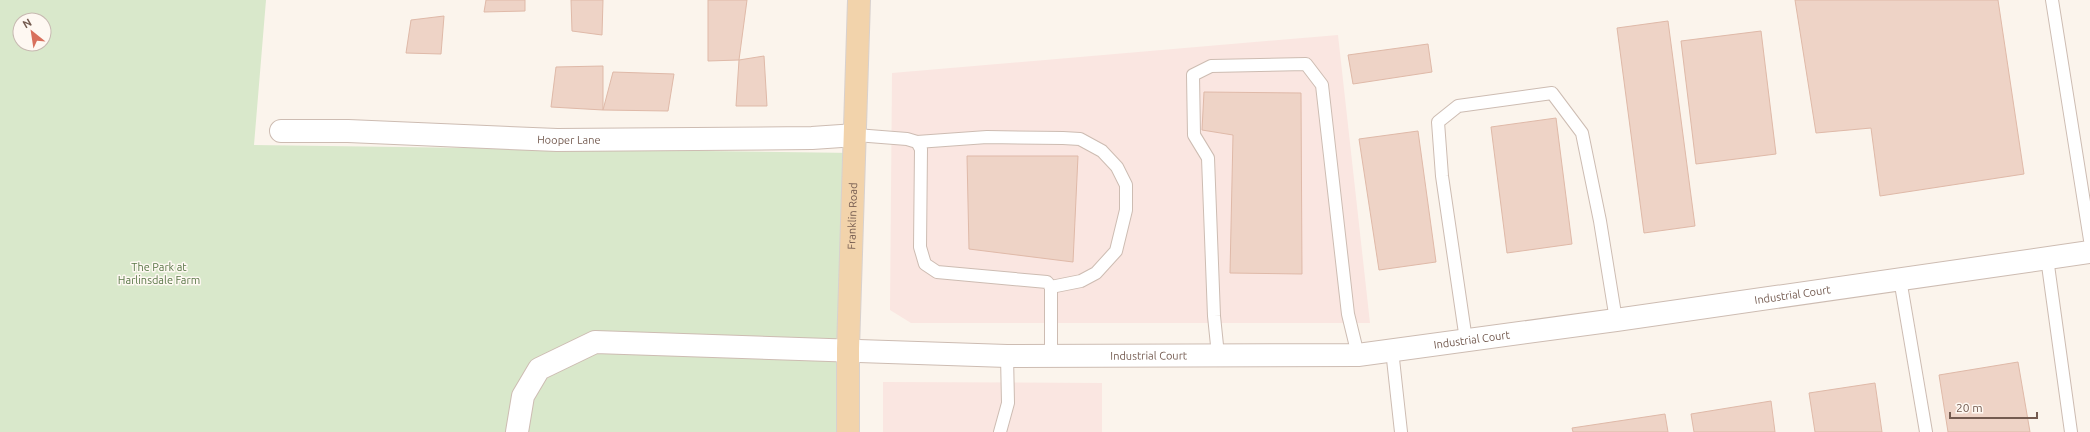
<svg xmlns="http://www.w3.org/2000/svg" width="2090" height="432" font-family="Ubuntu,sans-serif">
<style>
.commercial{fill:#fae6e1}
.green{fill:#d9e8cb;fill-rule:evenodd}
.building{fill:#eed3c6;stroke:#dfb9a8}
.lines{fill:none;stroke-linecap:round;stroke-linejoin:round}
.lane-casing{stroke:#cdbcb2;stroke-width:14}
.street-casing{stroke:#cdbcb2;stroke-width:24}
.primary-casing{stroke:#d8d1ce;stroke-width:24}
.lane{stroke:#fff;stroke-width:12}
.street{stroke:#fff;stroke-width:22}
.primary{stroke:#f2d3ab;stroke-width:22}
.labels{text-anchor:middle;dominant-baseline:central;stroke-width:3;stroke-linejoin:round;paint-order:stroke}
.street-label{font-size:11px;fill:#745b50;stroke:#fef8f2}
.park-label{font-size:11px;fill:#5b7849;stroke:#fef8f2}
</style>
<rect width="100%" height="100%" fill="#fbf4ec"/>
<g class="commercial">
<path d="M 1338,35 L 1370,323 L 911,323 L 890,310 L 892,73 Z"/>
<path d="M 883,382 L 1102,383 L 1102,432 L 883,432 Z"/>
</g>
<path class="green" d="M 0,0 L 266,0 L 254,145 L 855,153 L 850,432 L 0,432 ZM 20,20 L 44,20 L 44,44 L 20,44 Z"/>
<g class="building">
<path d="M 486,0 L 525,0 L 525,11 L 484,12 Z"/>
<path d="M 571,0 L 603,0 L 602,35 L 572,31 Z"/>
<path d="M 708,0 L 747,0 L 739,60 L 708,61 Z"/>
<path d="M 1795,0 L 1998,0 L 2024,174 L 1880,196 L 1871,128 L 1816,133 Z"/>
<path d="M 444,16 L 441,54 L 406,53 L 411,20 Z"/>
<path d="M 1668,21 L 1695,226 L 1644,233 L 1617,28 Z"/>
<path d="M 1761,31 L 1776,154 L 1696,164 L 1681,41 Z"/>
<path d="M 1428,44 L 1432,72 L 1353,84 L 1348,55 Z"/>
<path d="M 764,56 L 767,106 L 736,106 L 739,60 Z"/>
<path d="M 603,66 L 603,110 L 551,107 L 556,67 Z"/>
<path d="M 613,72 L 674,74 L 668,111 L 603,110 Z"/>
<path d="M 1204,92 L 1301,93 L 1302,274 L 1230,273 L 1233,135 L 1202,130 Z"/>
<path d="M 1556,118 L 1572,244 L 1507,253 L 1491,127 Z"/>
<path d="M 1418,131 L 1436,262 L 1379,270 L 1359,139 Z"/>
<path d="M 967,156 L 1078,156 L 1073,262 L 969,249 Z"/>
<path d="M 2018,362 L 2030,432 L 1948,432 L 1939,375 Z"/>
<path d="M 1875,383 L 1882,432 L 1815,432 L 1809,393 Z"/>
<path d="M 1771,401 L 1775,432 L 1694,432 L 1691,414 Z"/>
<path d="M 1665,414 L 1668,432 L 1573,432 L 1572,428 Z"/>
</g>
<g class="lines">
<g class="lane-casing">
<g id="lane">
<path d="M 2052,0 L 2090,240"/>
<path d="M 856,135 L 907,139 L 917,142 L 921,149 L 920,247 L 925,264 L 937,272 L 1047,282 L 1051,287 L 1051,355"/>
<path d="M 917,142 L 987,137 L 1063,138 L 1080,139 L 1102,151 L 1117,167 L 1126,185 L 1126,210 L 1116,251 L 1096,273 L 1081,281 L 1051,287"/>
<path d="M 2047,258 L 2071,432"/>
<path d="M 1900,279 L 1926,432"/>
<path d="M 1466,340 L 1442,176 L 1438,122 L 1458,106 L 1552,93 L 1582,133 L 1600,221 L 1616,320"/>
<path d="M 1392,350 L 1401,432"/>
<path d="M 1218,355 L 1214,316 L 1208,158 L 1194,135 L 1193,75 L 1211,66 L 1306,64 L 1322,85 L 1348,314 L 1358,355"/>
<path d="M 1000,432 L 1008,403 L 1007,356"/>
</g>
</g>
<g class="street-casing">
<g id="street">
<path id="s1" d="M 281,131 L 348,131 L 557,140 L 812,138 L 856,135"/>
<path id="s2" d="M 517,432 L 523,396 L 539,369 L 595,342 L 1007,356 L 1358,355 L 1616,320 L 2090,252"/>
</g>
</g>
<g class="primary-casing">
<g id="primary">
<path id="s3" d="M 848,432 L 848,349 L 859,0"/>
</g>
</g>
<use href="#lane" class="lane"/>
<use href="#street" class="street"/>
<use href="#primary" class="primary"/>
</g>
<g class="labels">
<g class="street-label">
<text stroke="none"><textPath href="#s1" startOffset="288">Hooper Lane</textPath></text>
<text stroke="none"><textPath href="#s3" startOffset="216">Franklin Road</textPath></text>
<text stroke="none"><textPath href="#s2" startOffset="1332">Industrial Court</textPath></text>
<text stroke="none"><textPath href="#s2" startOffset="1008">Industrial Court</textPath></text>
<text stroke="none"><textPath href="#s2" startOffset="684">Industrial Court</textPath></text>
</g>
<g class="park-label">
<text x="159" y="267">The Park at<tspan x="159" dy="13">Harlinsdale Farm</tspan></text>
</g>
</g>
<g transform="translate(32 32) rotate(330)"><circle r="19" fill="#fef8f2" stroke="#c7b9b1"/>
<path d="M0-3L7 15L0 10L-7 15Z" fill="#d8705d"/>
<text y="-6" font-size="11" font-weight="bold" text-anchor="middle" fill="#745b50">N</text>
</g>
<path d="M1950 412v6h87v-6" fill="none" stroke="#745b50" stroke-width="2"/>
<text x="1956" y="412" font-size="12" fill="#745b50" stroke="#fef8f2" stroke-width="3" paint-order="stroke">20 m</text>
</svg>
